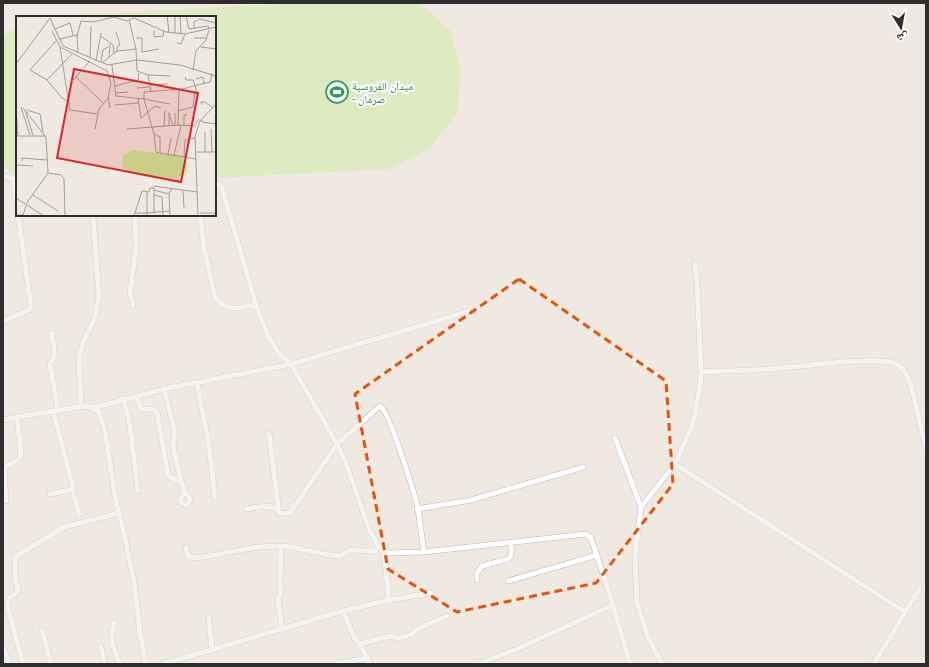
<svg xmlns="http://www.w3.org/2000/svg" width="929" height="667" font-family="'PT Sans','Noto Naskh Arabic',sans-serif">
<style>
.pitch{fill:#c9ec9a}
.lines{fill:none;stroke-linecap:round;stroke-linejoin:round}
.minor-casing{stroke:#b4b7c1;stroke-width:6}
.minor{stroke:#fff;stroke-width:5}
.marked{fill:none;stroke:#df570e;stroke-width:3;stroke-dasharray:8 5;stroke-linejoin:round}
.labels{text-anchor:middle;dominant-baseline:central;stroke-width:4;stroke-linejoin:round;paint-order:stroke}
.leisure-label{font-size:11px;fill:#27864d;stroke:#fff;text-anchor:start}
.inset-road{fill:none;stroke:#a29e99;stroke-width:1}
.view{fill:#d62828;fill-opacity:0.15;stroke:#d62828;stroke-width:2}
.inset-edge{fill:none;stroke:#2e2e2e;stroke-width:2}
</style>
<rect width="100%" height="100%" fill="#efe9e1"/>
<g class="pitch">
<path d="M 297,3 L 419,3 L 450,30 L 461,71 L 457,114 L 429,149 L 389,169 L 215,178 L 215,17 L 40,17 Z"/>
<path d="M 17,28 L 17,177 L 3,165 L 3,35 Z"/>
</g>
<g class="lines">
<g class="minor-casing">
<g id="minor">
<path d="M 3,176 L 16,179"/>
<path d="M 14,178 L 17,208"/>
<path d="M 215,184 L 221,185 L 257,308"/>
<path d="M 200,215 L 204,248 L 215,297 L 221,304 L 230,308 L 240,308 L 252,305 L 257,308 L 268,336 L 279,354 L 291,364 L 337,444 L 346,463 L 369,529 L 378,546 L 381,550 L 387,553 L 424,552 L 586,534 L 591,538 L 609,592 L 630,664"/>
<path d="M 133,306 L 130,292 L 136,249 L 135,215"/>
<path d="M 3,321 L 29,310 L 31,306 L 18,215"/>
<path d="M 52,333 L 55,356 L 51,362 L 50,365 L 58,410"/>
<path d="M 701,372 C 729,371 756,370 783,368 C 807,366 879,355 898,365 C 905,369 908,378 911,385 L 926,448"/>
<path d="M 197,383 L 209,445 L 215,497"/>
<path d="M 164,389 L 175,432 L 173,446 L 179,472 L 184,491 L 190,499 L 189,503 L 187,505 L 181,503 L 180,501 L 184,491"/>
<path d="M 136,396 L 141,409 L 152,409 L 157,412 L 168,475 L 171,478 L 181,481"/>
<path d="M 123,399 L 129,419 L 138,491"/>
<path d="M 81,407 L 79,358 L 83,343 L 95,317 L 99,297 L 93,215"/>
<path d="M 93,408 L 164,389 L 291,364 L 467,312"/>
<path d="M 3,420 L 35,414 L 84,406 L 93,408 L 99,412 L 105,431 L 116,502 L 121,520 L 134,581 L 140,633 L 146,664"/>
<path d="M 269,434 L 279,513"/>
<path d="M 615,438 L 641,507 L 635,557 L 637,603 L 648,637 L 662,664"/>
<path d="M 675,464 L 905,612"/>
<path d="M 72,489 L 79,514"/>
<path d="M 50,494 L 71,490 L 73,487 L 53,411"/>
<path d="M 6,501 L 4,469 C 8,463 17,463 21,456 L 17,417"/>
<path d="M 641,507 L 675,464 L 691,428 L 695,414 L 700,385 L 701,372 L 697,282 L 695,264"/>
<path d="M 246,509 C 254,508 265,505 273,507 C 281,510 278,515 290,513 L 337,444 L 380,406 C 389,410 415,495 418,509 C 420,523 422,538 424,552"/>
<path d="M 417,509 L 471,500 L 584,467"/>
<path d="M 281,546 L 280,584 L 281,593 L 278,599 L 282,629"/>
<path d="M 186,548 L 188,556 L 195,558 C 224,555 251,545 281,546 C 300,547 319,555 339,556 C 344,556 346,550 352,550 C 360,550 372,554 379,548"/>
<path d="M 477,580 L 477,573 L 482,566 L 508,559 C 514,555 511,548 510,542"/>
<path d="M 508,581 L 597,555"/>
<path d="M 389,600 L 431,593"/>
<path d="M 343,611 L 355,639 L 360,644 L 370,664"/>
<path d="M 209,618 L 212,650"/>
<path d="M 115,622 C 108,640 114,648 120,664"/>
<path d="M 42,630 L 51,664"/>
<path d="M 360,644 L 390,636 L 399,638 L 407,636 L 412,634 L 417,629 L 447,616"/>
<path d="M 3,647 L 9,664"/>
<path d="M 101,647 L 105,664"/>
<path d="M 23,664 L 7,605 L 9,599 L 18,591 L 15,577 L 15,557 L 64,527 L 119,513"/>
<path d="M 163,664 L 343,611 L 389,600 L 384,552"/>
<path d="M 335,664 L 368,658"/>
<path d="M 478,664 L 517,649 L 613,605"/>
<path d="M 874,664 L 919,589"/>
</g>
</g>
<use href="#minor" class="minor"/>
</g>
<path d="M0 0H929V667H0ZM 519,279 L 666,381 L 673,484 L 596,583 L 457,612 L 388,569 L 355,394 Z" fill="#efe9e1" fill-opacity=".55" fill-rule="evenodd"/>
<path class="marked" d="M 519,279 L 666,381 L 673,484 L 596,583 L 457,612 L 388,569 L 355,394 Z"/>
<defs>
<g id="stadium-ring" transform="scale(1.15)"><circle r="9.5" fill="#fff" stroke="#2e9e5b" stroke-width="1.5"/><path d="M0-5a6.5 5 0 1 0 0 10a6.5 5 0 1 0 0-10ZM-3.5-1.8h7v3.6h-7Z" fill="#2e9e5b"/></g>
</defs>
<g fill-rule="evenodd">
<use href="#stadium-ring" x="337" y="92"/>
</g>
<g class="labels">
<g class="leisure-label">
<text x="352" y="86">ميدان الفروسية<tspan x="352" dy="13">- صرمان</tspan></text>
</g>
</g>
<g transform="translate(16 16)">
<rect width="200" height="200" fill="#efe9e1"/>
<path d="M 117,134 L 164,140 L 170,146 L 171,156 L 160,163 L 110,156 L 106,151 L 107,139 Z" fill="#c9ec9a"/>
<path class="inset-road" d="M 151,0 L 153,16M 164,0 L 165,17M 170,0 L 173,13 L 192,10 L 193,13M 113,4 L 120,33 L 121,55 L 132,59 L 135,76M 178,12 L 178,6 L 184,3 L 200,7M 39,13 L 54,7 L 57,19M 138,14 L 138,21 L 147,20 L 148,15M 36,15 L 44,31 L 91,55 L 95,67 L 92,82 L 94,92M 100,16 L 104,29 L 101,31 L 101,35M 159,17 L 159,0M 61,20 L 65,5 L 77,6 L 98,1 L 111,5 L 118,2 L 150,16 L 169,18 L 200,11M 85,20 L 97,29 L 98,37M 120,22 L 126,22 L 126,36 L 143,33M 178,22 L 191,22M 44,23 L 61,19 L 62,37M 40,25 L 14,54 L 31,64 L 46,82 L 53,86M 161,27 L 165,28 L 169,18M 44,31 L 54,94 L 81,98M 185,31 L 200,33M 93,41 L 94,28M 74,42 L 75,10M 80,45 L 85,17M 85,46 L 87,34 L 92,31M 86,47 L 101,35 L 120,33M 0,48 L 34,2 L 47,30 L 92,49 L 121,44 L 164,49 L 200,60M 96,49 L 100,80 L 128,83 L 138,118 L 144,121 L 144,137 L 180,143M 177,54 L 180,35 L 190,24 L 193,14M 132,59 L 154,60M 60,61 L 87,87M 169,61 L 170,64 L 177,64 L 179,69M 180,63 L 187,61 L 188,67M 31,64 L 56,38M 57,64 L 74,45M 133,69 L 152,68M 179,69 L 182,83M 99,70 L 122,64 L 123,57M 121,72 L 133,71M 163,73 L 162,109 L 178,110 L 183,103M 100,77 L 112,76M 122,82 L 125,102 L 139,90 L 145,92M 128,83 L 128,76 L 166,73 L 194,66 L 196,59M 128,83 L 154,88M 99,89 L 122,87M 186,89 L 185,86 L 189,86 L 197,92M 0,91 L 2,120M 5,91 L 14,119M 7,92 L 30,121 L 32,157M 9,94 L 17,119M 11,94 L 24,98 L 27,116M 162,95 L 177,91 L 179,76 L 175,75M 153,96 L 153,110M 153,97 L 157,110M 187,105 L 184,105 L 200,88M 186,106 L 200,108M 148,110 L 149,94M 159,110 L 159,97M 168,110 L 168,99 L 171,99M 79,113 L 83,93 L 92,82M 111,113 L 163,109M 195,113 L 196,136M 189,116 L 189,136M 138,118 L 140,136 L 143,137M 0,120 L 29,120M 181,136 L 200,136M 152,138 L 155,122M 158,139 L 165,110M 168,142 L 169,124 L 179,122M 6,145 L 6,142 L 31,144M 0,149 L 17,150M 32,157 L 45,159 L 48,163 L 49,200M 138,174 L 153,178M 167,174 L 168,192M 17,179 L 42,195M 138,179 L 146,181 L 147,200M 0,182 L 28,200M 10,188 L 32,157M 138,196 L 138,170 L 181,176M 119,197 L 131,197 L 131,176M 184,197 L 200,197M 0,199 L 7,199 L 10,190M 118,200 L 126,175 L 133,176 L 134,172 L 138,172M 131,200 L 131,197 L 153,195M 154,200 L 153,178 L 156,172M 182,200 L 179,120 L 184,105"/>
<path class="view" d="M 58,53 L 182,77 L 165,166 L 41,142 Z"/>
<rect width="200" height="200" class="inset-edge"/>
</g>
<rect width="929" height="667" fill="none" stroke="#2e2e2e" stroke-width="8"/>
<g transform="translate(901 28) rotate(169)" stroke="#ffffff" stroke-width="3" paint-order="stroke">
<path d="M0-3L7 15L0 10L-7 15Z" fill="#2e2e2e"/>
<text y="-6" font-size="11" font-weight="bold" text-anchor="middle" fill="#2e2e2e">ش</text>
</g>
</svg>
